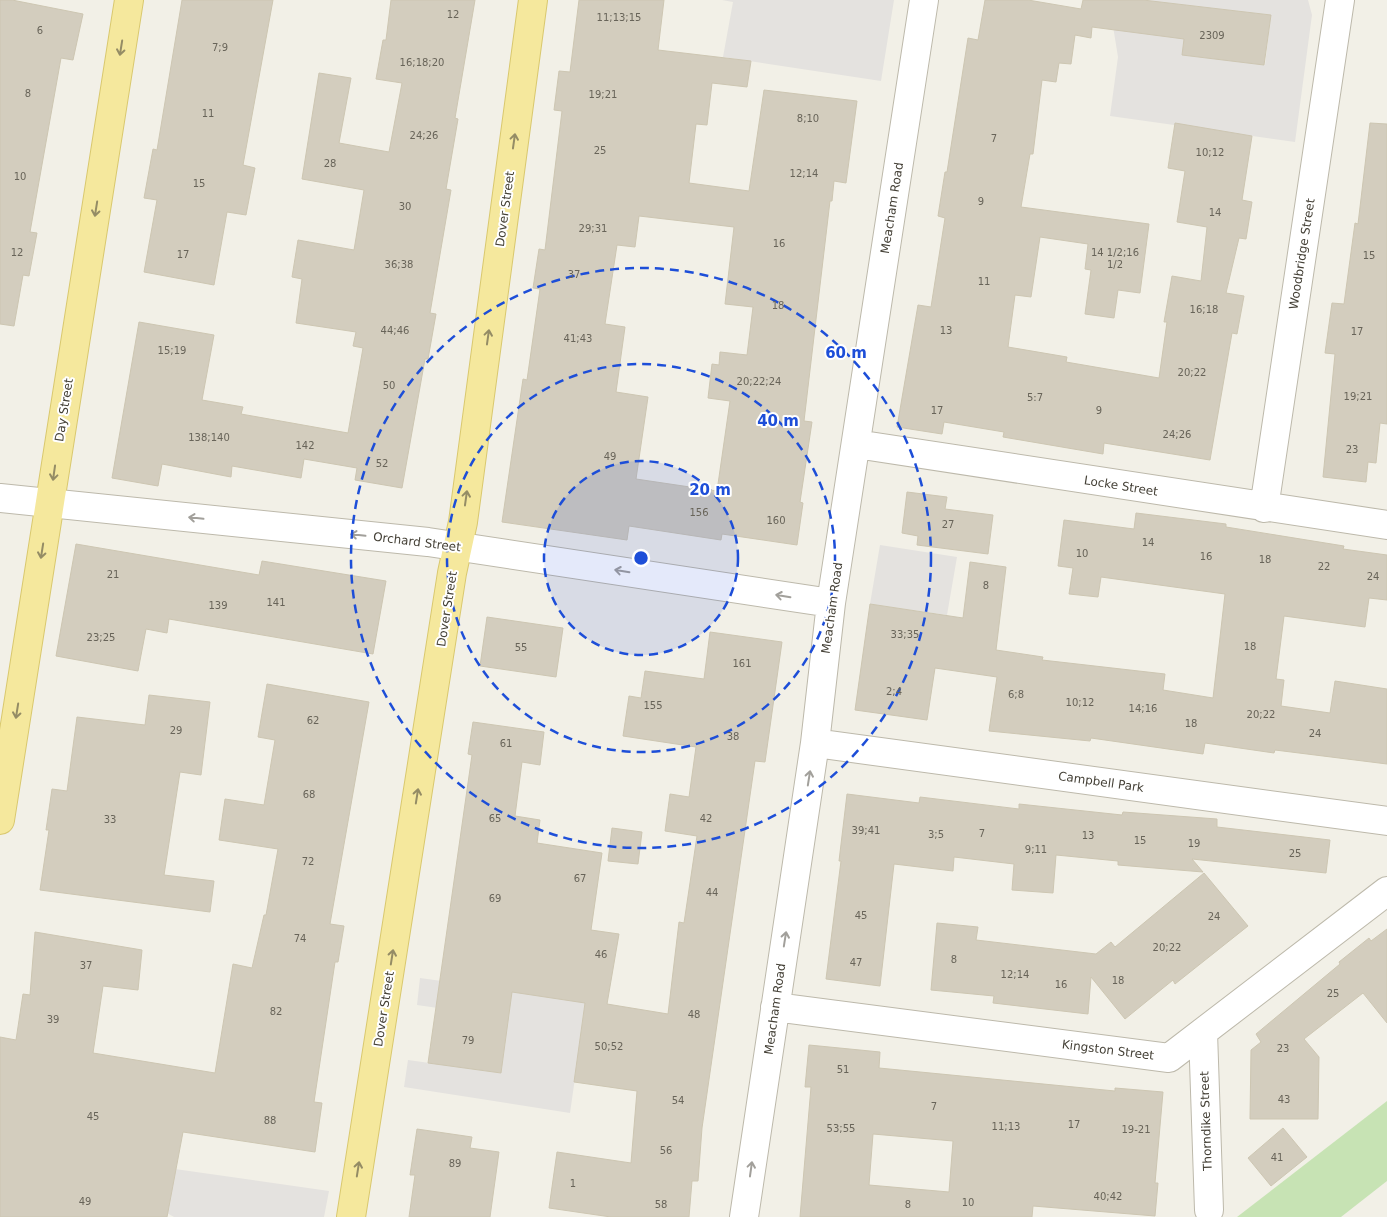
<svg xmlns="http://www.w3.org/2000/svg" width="1387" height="1217" viewBox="0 0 1387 1217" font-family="'DejaVu Sans',sans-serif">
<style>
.green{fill:#c7e3b4}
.parking{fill:#e4e2df}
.building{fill:#d3cdbe;stroke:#cdc6b2;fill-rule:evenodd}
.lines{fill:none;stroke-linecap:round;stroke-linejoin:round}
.minor-casing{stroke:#bdb9ab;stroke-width:30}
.major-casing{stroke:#d9c86e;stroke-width:30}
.minor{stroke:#fff;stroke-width:28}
.major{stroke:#f5e89d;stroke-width:28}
.oneway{stroke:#948c65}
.oneway2{stroke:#a2a09b}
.ring{fill:none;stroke:#1d4ed8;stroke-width:2.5;stroke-dasharray:9 6}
.labels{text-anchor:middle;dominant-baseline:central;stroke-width:4;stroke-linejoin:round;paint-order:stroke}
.number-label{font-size:10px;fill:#686459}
.street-label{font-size:12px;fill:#454137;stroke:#fff}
.centre{fill:#1d4ed8;stroke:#fff;stroke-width:2.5}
.ring-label{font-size:15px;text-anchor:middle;font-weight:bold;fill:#1d4ed8;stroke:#fff;stroke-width:4;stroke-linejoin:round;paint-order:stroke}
</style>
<rect width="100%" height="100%" fill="#f2f0e7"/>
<path class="green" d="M1387 1101V1181L1341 1217H1237Z"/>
<path class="parking" d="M722 0H894L881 81 723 57 733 2Z
M1143 0H1308L1312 15 1295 142 1110 116 1118 57 1111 14 1184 39 1183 55 1265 65 1271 15Z
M880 545 957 557 947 615 870 604Z
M420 978 586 1001 570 1113 404 1087 408 1060 501 1073 508 1018 417 1005Z
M175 1169 329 1191 324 1217H174L167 1213Z"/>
<path class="building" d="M0 0H12L83 14 73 60 61 58 30 232 37 233 29 276 23 275 14 326 0 324Z
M182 0H273L243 165 255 168 246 215 227 212 214 285 144 272 157 200 144 198 153 149 157 150Z
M391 0H475L455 118 458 119 446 189 451 190 430 313 436 314 428 359H425L402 488 355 480 357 468 304 459 301 478 232 466 231 477 162 464 158 486 112 478 139 322 214 335 202 400 243 407 241 414 348 433 363 348 353 346 356 332 296 323 302 279 292 277 298 240 354 250 364 190 302 179 319 73 351 78 339 143 389 152 402 83 376 79 383 40H386Z
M579 0H664L658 50 751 61 747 87 712 83 707 125 696 124 689 183 749 191 764 90 857 101 846 183 834 181 832 201H830L804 421 812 422 800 502 803 503 797 545 722 534 721 540 629 526 627 540 502 522 523 379 527 380 540 289 533 288 539 249 545 250 562 111 554 110 559 71 570 72ZM639 216 734 227 725 304 753 307 747 355 720 352 719 365 712 364 708 398 730 401 717 491 636 479 648 397 616 392 625 327 605 324 617 245 635 247Z
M985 0H1028L1081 9 1083 0H1143L1271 15 1264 65 1182 55 1184 39 1092 27 1091 38 1075 35 1071 64 1059 63 1056 82 1042 80 1033 154H1030L1021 207 1149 224 1140 293 1118 290 1114 318 1085 314 1091 270 1085 269 1088 244 1040 237 1031 297 1015 295 1008 347 1067 357 1066 362 1159 378 1167 322H1164L1172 276 1201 281 1207 227 1177 222 1185 171 1168 168 1175 123 1252 136 1242 200 1252 202 1246 239 1239 238 1226 293 1244 296 1237 334 1232 333 1210 460 1104 443 1103 454 1003 437 1004 432 944 422 942 434 897 427 918 305 931 307 945 218 938 216 945 172H947L968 38 978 40Z
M1370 123 1387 124V424L1380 423 1376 463 1368 462 1366 482 1323 477 1335 354 1325 353 1332 303 1344 304 1355 223 1358 224Z
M907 492 947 497 945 509 993 515 988 554 917 545 918 536 902 533Z
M1136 513 1226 524V527L1344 546 1343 549 1387 555V600L1369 598 1365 627 1284 616 1276 679 1284 680 1281 706 1330 713 1335 681 1387 689V764L1275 750 1274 753 1205 743 1203 754 1091 738 1090 741 989 731 997 677 935 668 927 720 855 710 870 604 963 618 970 562 1006 567 996 650 1043 657 1042 660 1165 674 1163 690 1213 698 1225 594 1101 577 1098 597 1069 594 1073 568 1058 566 1064 520 1134 529Z
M76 544 259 575 262 561 386 581 373 654 169 619 167 633 146 629 138 671 56 656Z
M487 617 563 628 556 677 480 666Z
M710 632 782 642 765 762 755 761 702 1128 698 1181H692L689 1217H611L549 1208 557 1152 631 1163 637 1091 574 1082 585 1003 512 992 501 1073 428 1063 472 755 468 754 473 722 544 732 540 765 522 762 515 816 540 820 537 843 602 853 591 930 619 934 607 1004 668 1014 679 922 684 923 697 836 665 831 670 794 689 797 696 747 623 736 629 696 641 698 645 671 704 679Z
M267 684 369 702 330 924 344 926 338 962H335L314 1102 322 1103 315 1152 183 1132 167 1217H0V1037L16 1040 23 994 30 995 35 932 142 950 138 990 103 986 93 1053 215 1073 233 964 252 968 264 915H266L278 849 219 840 225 799 264 805 275 740 258 737Z
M149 695 210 702 201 775 180 772 164 875 214 881 210 912 40 890 49 830H46L52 789 67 791 77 717 145 725Z
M847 794 919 803 920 797 1019 809V804L1122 815 1123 812 1217 819V827L1330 840 1326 873 1192 859 1203 872 1118 865V861L1056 855 1053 893 1012 890 1014 864 954 857 953 871 894 864 880 986 826 979 841 861H839Z
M612 828 642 832 638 864 608 861Z
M1204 873 1248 926 1175 984 1173 980 1125 1019 1091 977 1088 1014 993 1003 994 996 931 990 937 923 978 927 976 940 1096 954 1111 942 1115 947Z
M1387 929V1023L1363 993 1304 1039 1319 1057 1318 1119H1250L1251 1050 1261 1042 1256 1034 1340 964 1339 962 1369 938 1371 941Z
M809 1045 880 1052 879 1068 1115 1091V1088L1163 1092 1155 1183H1158L1155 1216 1033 1206 1032 1217H800L811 1087H805ZM873 1134 953 1141 949 1192 869 1185Z
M1283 1128 1307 1157 1271 1186 1248 1158Z
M417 1129 472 1137 470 1148 499 1152 490 1217H409L415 1175H410Z"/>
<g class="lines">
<g class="minor-casing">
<path id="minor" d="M856 444 1387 525
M0 498 428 542 831 603
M1264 508 1340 0
M815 743 1387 821
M775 1007 1169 1058 1387 891
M1203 1032 1209 1210
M744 1217 815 743 831 603 924 0"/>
</g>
<g class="major-casing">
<path id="major" d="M0 820 129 0
M351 1217 452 573 463 522 533 0"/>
</g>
<use href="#minor" class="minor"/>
<use href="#major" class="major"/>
</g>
<defs><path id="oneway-shaft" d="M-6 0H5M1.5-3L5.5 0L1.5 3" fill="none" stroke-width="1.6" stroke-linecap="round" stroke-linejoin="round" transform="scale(1.25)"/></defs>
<g class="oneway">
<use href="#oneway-shaft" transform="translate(121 48) rotate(99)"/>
<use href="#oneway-shaft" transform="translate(514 141) rotate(-82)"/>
<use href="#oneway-shaft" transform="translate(96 209) rotate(99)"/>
<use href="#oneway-shaft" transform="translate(488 337) rotate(-82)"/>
<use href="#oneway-shaft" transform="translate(54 473) rotate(98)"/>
<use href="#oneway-shaft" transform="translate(466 498) rotate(-82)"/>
<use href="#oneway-shaft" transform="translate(42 551) rotate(99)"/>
<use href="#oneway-shaft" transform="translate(17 711) rotate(99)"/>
<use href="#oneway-shaft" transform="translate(417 796) rotate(-81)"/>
<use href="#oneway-shaft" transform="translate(392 957) rotate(-81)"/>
<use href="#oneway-shaft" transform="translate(358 1169) rotate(-81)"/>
</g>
<g class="oneway2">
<use href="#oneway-shaft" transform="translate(196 518) rotate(-174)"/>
<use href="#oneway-shaft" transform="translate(358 535) rotate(-174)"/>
<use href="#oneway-shaft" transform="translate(622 571) rotate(-171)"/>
<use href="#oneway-shaft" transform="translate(783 596) rotate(-171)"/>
<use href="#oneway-shaft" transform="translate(809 778) rotate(-81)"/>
<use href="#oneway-shaft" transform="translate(785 939) rotate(-81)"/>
<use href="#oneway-shaft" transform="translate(751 1169) rotate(-82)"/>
</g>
<circle cx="641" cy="558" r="97" fill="#1d4ed8" fill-opacity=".12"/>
<g class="ring">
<circle cx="641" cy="558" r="97"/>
<circle cx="641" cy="558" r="194"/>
<circle cx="641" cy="558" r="290"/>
</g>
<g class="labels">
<g class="number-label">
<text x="453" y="14">12</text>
<text x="619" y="17">11;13;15</text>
<text x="40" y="30">6</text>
<text x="1212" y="35">2309</text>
<text x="220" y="47">7;9</text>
<text x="422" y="62">16;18;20</text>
<text x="28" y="93">8</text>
<text x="603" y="94">19;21</text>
<text x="208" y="113">11</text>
<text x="808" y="118">8;10</text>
<text x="424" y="135">24;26</text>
<text x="994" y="138">7</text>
<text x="600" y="150">25</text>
<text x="1210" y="152">10;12</text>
<text x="330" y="163">28</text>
<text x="804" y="173">12;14</text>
<text x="20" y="176">10</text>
<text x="199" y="183">15</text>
<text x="981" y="201">9</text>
<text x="405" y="206">30</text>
<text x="1215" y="212">14</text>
<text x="593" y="228">29;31</text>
<text x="779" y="243">16</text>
<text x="17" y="252">12</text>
<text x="1115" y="252">14 1/2;16<tspan x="1115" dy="12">1/2</tspan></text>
<text x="183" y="254">17</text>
<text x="1369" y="255">15</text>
<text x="399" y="264">36;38</text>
<text x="574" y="274">37</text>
<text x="984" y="281">11</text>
<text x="778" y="305">18</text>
<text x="1204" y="309">16;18</text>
<text x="395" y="330">44;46</text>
<text x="946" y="330">13</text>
<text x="1357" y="331">17</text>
<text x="578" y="338">41;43</text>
<text x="172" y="350">15;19</text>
<text x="1192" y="372">20;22</text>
<text x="759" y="381">20;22;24</text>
<text x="389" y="385">50</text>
<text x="1358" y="396">19;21</text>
<text x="1035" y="397">5:7</text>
<text x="937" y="410">17</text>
<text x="1099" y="410">9</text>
<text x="1177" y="434">24;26</text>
<text x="209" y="437">138;140</text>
<text x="305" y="445">142</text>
<text x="1352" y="449">23</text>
<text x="610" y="456">49</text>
<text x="382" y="463">52</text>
<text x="699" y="512">156</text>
<text x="776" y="520">160</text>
<text x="948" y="524">27</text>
<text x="1148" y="542">14</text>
<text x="1082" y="553">10</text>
<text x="1206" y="556">16</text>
<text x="1265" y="559">18</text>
<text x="1324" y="566">22</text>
<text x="113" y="574">21</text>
<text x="1373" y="576">24</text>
<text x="986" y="585">8</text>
<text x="276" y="602">141</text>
<text x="218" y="605">139</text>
<text x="905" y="634">33;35</text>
<text x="101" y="637">23;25</text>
<text x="1250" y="646">18</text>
<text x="521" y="647">55</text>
<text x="742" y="663">161</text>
<text x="894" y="691">2;4</text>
<text x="1016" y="694">6;8</text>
<text x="1080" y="702">10;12</text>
<text x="653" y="705">155</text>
<text x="1143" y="708">14;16</text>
<text x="1261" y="714">20;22</text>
<text x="313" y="720">62</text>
<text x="1191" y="723">18</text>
<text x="176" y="730">29</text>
<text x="1315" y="733">24</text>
<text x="733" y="736">38</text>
<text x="506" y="743">61</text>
<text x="309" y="794">68</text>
<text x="495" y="818">65</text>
<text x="706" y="818">42</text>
<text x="110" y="819">33</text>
<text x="866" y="830">39;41</text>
<text x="982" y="833">7</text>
<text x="936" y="834">3;5</text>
<text x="1088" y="835">13</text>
<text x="1140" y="840">15</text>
<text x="1194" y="843">19</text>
<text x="1036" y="849">9;11</text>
<text x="1295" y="853">25</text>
<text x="308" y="861">72</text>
<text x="580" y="878">67</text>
<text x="712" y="892">44</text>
<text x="495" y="898">69</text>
<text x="861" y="915">45</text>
<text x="1214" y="916">24</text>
<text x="300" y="938">74</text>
<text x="1167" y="947">20;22</text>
<text x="601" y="954">46</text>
<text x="954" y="959">8</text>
<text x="856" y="962">47</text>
<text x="86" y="965">37</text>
<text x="1015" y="974">12;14</text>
<text x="1118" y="980">18</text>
<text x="1061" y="984">16</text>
<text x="1333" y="993">25</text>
<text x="276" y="1011">82</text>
<text x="694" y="1014">48</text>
<text x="53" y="1019">39</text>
<text x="468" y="1040">79</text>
<text x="609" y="1046">50;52</text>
<text x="1283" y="1048">23</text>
<text x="843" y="1069">51</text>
<text x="1284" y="1099">43</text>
<text x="678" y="1100">54</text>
<text x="934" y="1106">7</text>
<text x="93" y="1116">45</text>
<text x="270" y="1120">88</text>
<text x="1074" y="1124">17</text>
<text x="1006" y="1126">11;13</text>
<text x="841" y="1128">53;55</text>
<text x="1136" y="1129">19-21</text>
<text x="666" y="1150">56</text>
<text x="1277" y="1157">41</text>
<text x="455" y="1163">89</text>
<text x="573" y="1183">1</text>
<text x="1108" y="1196">40;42</text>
<text x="85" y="1201">49</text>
<text x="968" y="1202">10</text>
<text x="661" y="1204">58</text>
<text x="908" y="1204">8</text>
</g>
<g class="street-label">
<text transform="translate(892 208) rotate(-81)">Meacham Road</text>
<text transform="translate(505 209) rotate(-82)">Dover Street</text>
<text transform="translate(1302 254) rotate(-81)">Woodbridge Street</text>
<text transform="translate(64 410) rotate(-81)">Day Street</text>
<text transform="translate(1121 486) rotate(9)">Locke Street</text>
<text transform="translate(417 542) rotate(7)">Orchard Street</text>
<text transform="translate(832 608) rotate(-82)">Meacham Road</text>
<text transform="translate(447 609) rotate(-81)">Dover Street</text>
<text transform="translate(1101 782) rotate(8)">Campbell Park</text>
<text transform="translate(384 1009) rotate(-81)">Dover Street</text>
<text transform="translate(775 1009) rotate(-82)">Meacham Road</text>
<text transform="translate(1108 1050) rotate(7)">Kingston Street</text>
<text transform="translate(1206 1121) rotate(-92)">Thorndike Street</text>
</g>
</g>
<circle cx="641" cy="558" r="8" class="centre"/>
<g class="ring-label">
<text x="846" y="358">60 m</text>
<text x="778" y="426">40 m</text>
<text x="710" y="495">20 m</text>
</g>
</svg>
